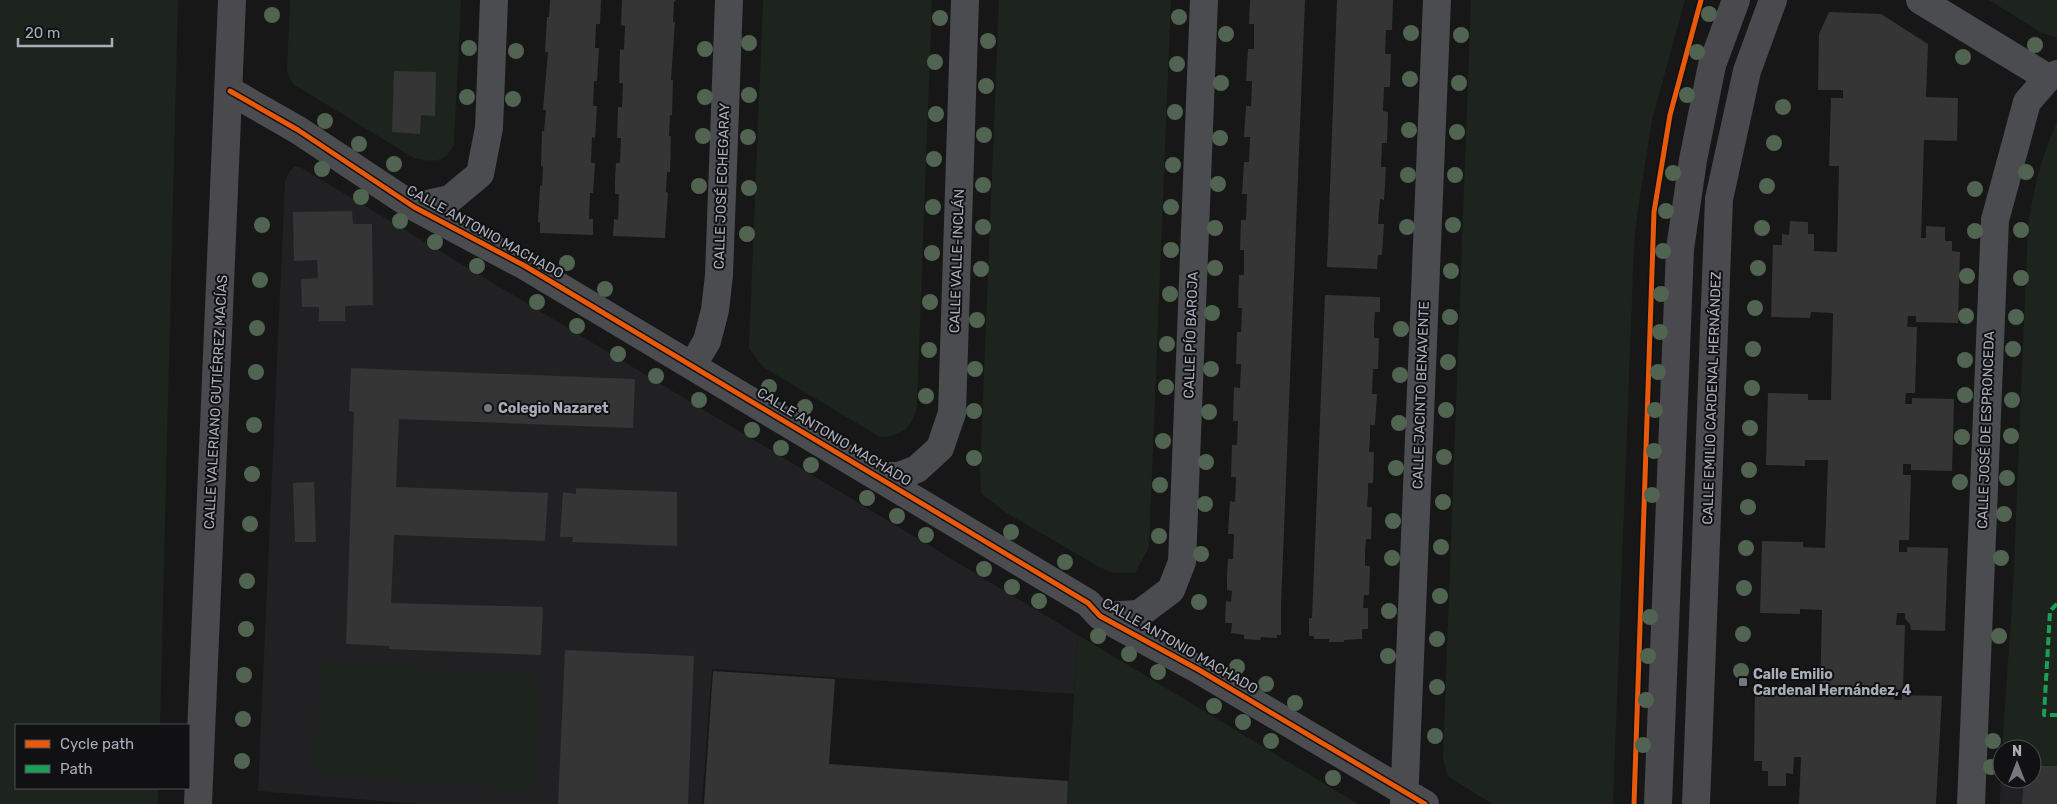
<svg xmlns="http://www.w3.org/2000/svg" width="2057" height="804" viewBox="0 0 2057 804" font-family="Rubik,sans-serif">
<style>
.built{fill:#212123}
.green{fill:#1d241e}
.building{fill:#353536}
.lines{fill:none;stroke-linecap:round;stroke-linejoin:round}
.street{stroke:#4b4c50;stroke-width:28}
.secondary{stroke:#4a4a4e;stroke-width:28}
.quiet{stroke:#1a9f57;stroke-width:4;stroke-dasharray:8 4;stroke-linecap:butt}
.cycleway-casing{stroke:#111113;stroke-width:8}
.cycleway{stroke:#e8590c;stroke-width:5}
.tree{fill:#506451}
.poi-dot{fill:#757880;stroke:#111113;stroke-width:2}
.labels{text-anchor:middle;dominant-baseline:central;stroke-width:4;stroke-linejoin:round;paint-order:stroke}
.street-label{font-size:14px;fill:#a8adb8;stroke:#111113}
.poi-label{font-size:14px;font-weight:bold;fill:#a8adb8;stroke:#111113;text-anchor:start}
</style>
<rect width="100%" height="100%" fill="#171717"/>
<path class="built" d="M295 166 302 168 1078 635 1074 694 712 669 702 804H417L258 791 285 181 289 172Z
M2001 764 2002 779H2032L2057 804H2000Z"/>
<path class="green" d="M0 0H178L160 725H16V788H158V804H0Z
M290 0H461L454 144C445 164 433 162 414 158L293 84 287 72Z
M763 0H932L917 404C914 425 903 437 880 437L763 367 749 348Z
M999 0H1171L1149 547 1135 573H1114L1101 568 1005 512 981 493 980 472Z
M1471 0H1685L1652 120 1638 209 1634 243 1613 804H1492L1448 776 1443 758Z
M1989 0H2057V38L2040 32Z
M2057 123V767L2032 766V749H2002L2001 764 2013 590 2028 225C2034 189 2041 156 2057 123Z
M1078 635 1358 804H1067Z
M320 662 540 676 535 791 315 773Z"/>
<path class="building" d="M550 0H601L600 24H596L595 48H599L597 81H594L593 106H597L595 138 592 137 591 163H595L593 193H590L589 219H593V235L540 233V222H538L540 186H542L543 166H541L542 131H544L545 120 546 110H543L548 52H545L547 17H549Z
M622 0H676L674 2 673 22H675L671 80H673L672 115H670L669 136H671L670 172H667L666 192 668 193 665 238 613 236 614 219 618 220 619 194H615V180L616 163H620L621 138H617L618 107H622L623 83H619L620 49 624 50 625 26 621 25Z
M1250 0H1305L1281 605V635H1277V638L1261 637 1260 640 1244 639V635L1231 633 1232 623H1225L1226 601 1231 602 1232 591 1227 590V574L1228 559H1233L1234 534H1228L1230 501 1235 502 1236 477H1231L1232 445H1237L1238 421H1233L1234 387 1240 388 1241 364H1236L1237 332H1241L1242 308H1238L1239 275H1244V250H1240L1241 220H1246L1247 194H1242L1244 162H1249L1250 137H1244L1246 106H1251L1252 81H1246L1248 49H1254V24H1249Z
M1337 0H1393L1392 30H1386L1385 54H1391L1390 87H1384L1383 111 1388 112 1387 143H1382L1381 167H1386L1384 200 1380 199 1378 224H1384L1382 255H1378L1377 269 1327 267Z
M1829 12 1881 14 1928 44 1926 97 1958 98 1957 141 1924 140 1921 238H1926V226L1945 227V241H1952V251L1960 252 1958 323 1916 322V316H1908L1907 327H1917L1915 393H1906L1905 404H1912V398L1954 399 1952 471 1911 470V464H1903V475H1911L1909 540H1899V552H1907V547L1948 548 1945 631 1911 630 1910 624 1905 619V613H1897L1896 625H1905L1903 690 1894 689V700H1902V695L1942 696 1936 804H1799L1801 757H1794L1793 774 1786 773V786H1768V771H1762V761H1754L1755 689 1797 690 1796 696 1820 697 1822 610 1800 609V614L1760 613 1762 541 1800 542H1803V547L1825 548 1828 460H1805V466L1766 465 1768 393 1808 394V400H1831L1833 313 1811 312 1810 318 1771 317 1773 245H1782V234L1789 235 1790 221 1808 222V234H1814V251L1837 252 1839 166H1829L1831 98H1843V90H1818L1819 34Z
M394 71 436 72 435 116 421 115 420 134 392 132Z
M352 211 353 224H372L373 305 345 306V321H319V307H302L301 279 318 278 317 260 294 261 293 212Z
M1325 295 1380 297V312H1375L1374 325V338H1379L1378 369H1373L1372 394H1377L1375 425H1370V438L1369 452H1374L1373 483H1368V494L1367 507H1372L1371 539H1366L1365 551V566H1370L1369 595H1364L1363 608H1368V629H1362V639L1344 640V642H1329V639H1314V636H1309V618H1312Z
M351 368 635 379 633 428 399 419 396 487 548 493 545 541 394 535 391 603 543 607 541 655 389 649V646L346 644 354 412 349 411Z
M314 482 316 542H295L293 483Z
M576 488 677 492V546L572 542 573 537H560L563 492 576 494Z
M565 650 694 656 688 804H558Z
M713 671 835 679 829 764 1068 781 1067 804H704Z
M2032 766H2057V804H2022L2024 779H2032Z"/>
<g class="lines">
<path class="street" d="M1920 0 2048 78
M230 91 298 130 414 207 525 266 1088 603 1100 616 1199 670 1425 804
M414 207 450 199 480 174 489 128 494 0
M692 366 707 341 715 310 719 275 729 0
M878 476H899L917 469 940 448 952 413 965 0
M1101 616 1139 614 1171 590 1182 562 1204 0
M1404 804 1437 0
M1971 804 1995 220 2027 102 2048 78 2057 74"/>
<path class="secondary" d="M198 804 232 0
M1658 804 1680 249 1693 160 1712 65 1736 0
M1696 804 1719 199 1747 71 1773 0"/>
<path class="quiet" d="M2057 604 2050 611 2044 715H2057"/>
<g class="cycleway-casing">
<path id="cycleway" d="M230 91 298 130 414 207 525 266 1088 603 1100 616 1199 670 1425 804
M1634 804 1654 212 1670 115 1701 0"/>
</g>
<use href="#cycleway" class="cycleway"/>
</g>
<g class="tree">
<circle cx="1709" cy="14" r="8"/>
<circle cx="272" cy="15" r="8"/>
<circle cx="1179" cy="17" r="8"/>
<circle cx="940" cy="18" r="8"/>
<circle cx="1411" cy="33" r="8"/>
<circle cx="1226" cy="34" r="8"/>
<circle cx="1461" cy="35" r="8"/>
<circle cx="988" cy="41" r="8"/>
<circle cx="749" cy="43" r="8"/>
<circle cx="2035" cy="45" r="8"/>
<circle cx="469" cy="48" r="8"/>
<circle cx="705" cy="49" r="8"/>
<circle cx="516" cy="51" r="8"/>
<circle cx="1697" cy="52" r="8"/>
<circle cx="1963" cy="57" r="8"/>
<circle cx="935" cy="62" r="8"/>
<circle cx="1177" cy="64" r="8"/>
<circle cx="1410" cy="79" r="8"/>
<circle cx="1221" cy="83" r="8"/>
<circle cx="1459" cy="83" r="8"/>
<circle cx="986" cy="86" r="8"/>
<circle cx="749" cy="95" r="8"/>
<circle cx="1687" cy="95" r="8"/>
<circle cx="467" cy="97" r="8"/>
<circle cx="705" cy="97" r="8"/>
<circle cx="513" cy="99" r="8"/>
<circle cx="1783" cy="107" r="8"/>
<circle cx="1175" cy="112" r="8"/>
<circle cx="936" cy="114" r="8"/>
<circle cx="325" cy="121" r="8"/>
<circle cx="1409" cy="130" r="8"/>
<circle cx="1457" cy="132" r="8"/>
<circle cx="984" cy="135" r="8"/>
<circle cx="703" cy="136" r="8"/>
<circle cx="748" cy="137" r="8"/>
<circle cx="1220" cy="138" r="8"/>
<circle cx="1774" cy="143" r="8"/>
<circle cx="359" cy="144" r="8"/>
<circle cx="934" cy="159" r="8"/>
<circle cx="394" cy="164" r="8"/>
<circle cx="1173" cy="165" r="8"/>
<circle cx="322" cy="169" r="8"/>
<circle cx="2026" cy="172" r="8"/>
<circle cx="1673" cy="173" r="8"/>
<circle cx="1408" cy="175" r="8"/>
<circle cx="1455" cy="175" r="8"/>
<circle cx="1218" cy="184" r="8"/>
<circle cx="983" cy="185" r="8"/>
<circle cx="699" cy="186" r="8"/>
<circle cx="1767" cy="186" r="8"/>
<circle cx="749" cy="188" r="8"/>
<circle cx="1975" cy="189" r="8"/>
<circle cx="361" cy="197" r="8"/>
<circle cx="933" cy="207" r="8"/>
<circle cx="1171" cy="207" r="8"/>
<circle cx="1666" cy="211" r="8"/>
<circle cx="400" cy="221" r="8"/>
<circle cx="262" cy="225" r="8"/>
<circle cx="1453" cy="225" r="8"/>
<circle cx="983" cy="227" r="8"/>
<circle cx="1407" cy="227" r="8"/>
<circle cx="1215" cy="228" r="8"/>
<circle cx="1762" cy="228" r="8"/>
<circle cx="2021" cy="230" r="8"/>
<circle cx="1975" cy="231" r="8"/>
<circle cx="747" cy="234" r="8"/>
<circle cx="435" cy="242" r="8"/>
<circle cx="1171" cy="250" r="8"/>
<circle cx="1663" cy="251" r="8"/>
<circle cx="932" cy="253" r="8"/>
<circle cx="567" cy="263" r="8"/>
<circle cx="477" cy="266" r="8"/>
<circle cx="1215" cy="268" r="8"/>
<circle cx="1758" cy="268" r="8"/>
<circle cx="981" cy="269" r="8"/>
<circle cx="1451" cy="271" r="8"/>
<circle cx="1967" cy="276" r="8"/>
<circle cx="2021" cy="278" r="8"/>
<circle cx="260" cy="280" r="8"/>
<circle cx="605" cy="289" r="8"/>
<circle cx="1170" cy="294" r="8"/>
<circle cx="1661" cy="294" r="8"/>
<circle cx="537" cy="302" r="8"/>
<circle cx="930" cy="302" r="8"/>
<circle cx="1755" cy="308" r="8"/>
<circle cx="1212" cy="313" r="8"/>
<circle cx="1966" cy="316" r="8"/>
<circle cx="1450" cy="317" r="8"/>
<circle cx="2016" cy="317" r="8"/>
<circle cx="977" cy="320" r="8"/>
<circle cx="577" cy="326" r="8"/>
<circle cx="257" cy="328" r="8"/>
<circle cx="1401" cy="329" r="8"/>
<circle cx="1660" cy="332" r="8"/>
<circle cx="1167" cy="344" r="8"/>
<circle cx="1753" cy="349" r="8"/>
<circle cx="2013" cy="349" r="8"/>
<circle cx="929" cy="350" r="8"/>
<circle cx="618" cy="354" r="8"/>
<circle cx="1965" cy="360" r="8"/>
<circle cx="1448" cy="362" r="8"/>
<circle cx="975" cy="369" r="8"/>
<circle cx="1211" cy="369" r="8"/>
<circle cx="256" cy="372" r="8"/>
<circle cx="1658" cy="372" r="8"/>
<circle cx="1400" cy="375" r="8"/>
<circle cx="656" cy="376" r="8"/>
<circle cx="769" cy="387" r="8"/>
<circle cx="1166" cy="387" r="8"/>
<circle cx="1752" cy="388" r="8"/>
<circle cx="1965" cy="395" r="8"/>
<circle cx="926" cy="396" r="8"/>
<circle cx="699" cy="400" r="8"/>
<circle cx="2012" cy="400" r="8"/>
<circle cx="805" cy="407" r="8"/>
<circle cx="1446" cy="410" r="8"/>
<circle cx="1655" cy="410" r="8"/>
<circle cx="974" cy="411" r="8"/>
<circle cx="1209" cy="412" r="8"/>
<circle cx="1399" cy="423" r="8"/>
<circle cx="254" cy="425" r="8"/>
<circle cx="1750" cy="428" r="8"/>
<circle cx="752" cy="430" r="8"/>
<circle cx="2011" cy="436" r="8"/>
<circle cx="1962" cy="437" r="8"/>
<circle cx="1163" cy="441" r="8"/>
<circle cx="781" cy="448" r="8"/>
<circle cx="1654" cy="451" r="8"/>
<circle cx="1444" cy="457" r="8"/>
<circle cx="974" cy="458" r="8"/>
<circle cx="1206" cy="462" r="8"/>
<circle cx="811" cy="465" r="8"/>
<circle cx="1396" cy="468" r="8"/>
<circle cx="1749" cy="470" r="8"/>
<circle cx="252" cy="474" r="8"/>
<circle cx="2007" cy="478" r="8"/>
<circle cx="1960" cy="482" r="8"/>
<circle cx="1160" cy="485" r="8"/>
<circle cx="1652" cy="495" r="8"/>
<circle cx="867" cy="498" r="8"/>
<circle cx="1443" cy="502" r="8"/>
<circle cx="1205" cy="504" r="8"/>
<circle cx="1748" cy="507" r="8"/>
<circle cx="2004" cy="514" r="8"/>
<circle cx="897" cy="516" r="8"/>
<circle cx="1393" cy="521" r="8"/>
<circle cx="250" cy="524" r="8"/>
<circle cx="1011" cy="532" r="8"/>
<circle cx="926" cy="535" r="8"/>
<circle cx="1159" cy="536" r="8"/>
<circle cx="1441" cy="547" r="8"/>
<circle cx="1746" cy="548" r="8"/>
<circle cx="1201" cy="554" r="8"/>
<circle cx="1392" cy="558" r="8"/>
<circle cx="2001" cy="558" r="8"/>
<circle cx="1065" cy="562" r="8"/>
<circle cx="984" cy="569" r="8"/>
<circle cx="247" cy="581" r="8"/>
<circle cx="1012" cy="587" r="8"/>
<circle cx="1744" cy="588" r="8"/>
<circle cx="1440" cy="596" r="8"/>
<circle cx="1039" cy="601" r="8"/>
<circle cx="1199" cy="602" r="8"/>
<circle cx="1389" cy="611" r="8"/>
<circle cx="1650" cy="617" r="8"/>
<circle cx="246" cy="629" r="8"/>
<circle cx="1743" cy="634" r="8"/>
<circle cx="1098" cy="636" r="8"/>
<circle cx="1999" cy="636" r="8"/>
<circle cx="1437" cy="639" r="8"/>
<circle cx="1129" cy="654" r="8"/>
<circle cx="1388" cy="656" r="8"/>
<circle cx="1648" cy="656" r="8"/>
<circle cx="1237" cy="667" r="8"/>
<circle cx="1741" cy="671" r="8"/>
<circle cx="1158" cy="672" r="8"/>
<circle cx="244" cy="675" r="8"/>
<circle cx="1266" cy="684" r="8"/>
<circle cx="1437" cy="687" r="8"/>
<circle cx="1646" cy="700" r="8"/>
<circle cx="1295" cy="703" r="8"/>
<circle cx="1214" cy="706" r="8"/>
<circle cx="243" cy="719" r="8"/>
<circle cx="1243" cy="722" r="8"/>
<circle cx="1435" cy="736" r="8"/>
<circle cx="1271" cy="741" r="8"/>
<circle cx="1993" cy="741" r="8"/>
<circle cx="1643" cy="745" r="8"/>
<circle cx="242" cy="761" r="8"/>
<circle cx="1991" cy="767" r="8"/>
<circle cx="1333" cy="778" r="8"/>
</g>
<g class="poi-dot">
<circle cx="488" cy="408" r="5"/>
<rect x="1738" y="677" width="10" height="10" rx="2.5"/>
</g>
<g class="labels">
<g class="street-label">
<text transform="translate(722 186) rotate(-88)">CALLE JOSÉ ECHEGARAY</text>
<text transform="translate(485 232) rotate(29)">CALLE ANTONIO MACHADO</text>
<text transform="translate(957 261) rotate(-88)">CALLE VALLE-INCLÁN</text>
<text transform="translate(1191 335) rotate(-88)">CALLE PÍO BAROJA</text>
<text transform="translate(1421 395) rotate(-88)">CALLE JACINTO BENAVENTE</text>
<text transform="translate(1712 398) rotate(-88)">CALLE EMILIO CARDENAL HERNÁNDEZ</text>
<text transform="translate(216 402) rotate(-87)">CALLE VALERIANO GUTIÉRREZ MACÍAS</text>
<text transform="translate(1986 430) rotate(-88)">CALLE JOSÉ DE ESPRONCEDA</text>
<text transform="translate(834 437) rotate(31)">CALLE ANTONIO MACHADO</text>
<text transform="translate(1180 646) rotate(30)">CALLE ANTONIO MACHADO</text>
</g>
<g class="poi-label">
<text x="498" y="408">Colegio Nazaret</text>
<text x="1753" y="674">Calle Emilio<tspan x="1753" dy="16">Cardenal Hernández, 4</tspan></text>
</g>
</g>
<rect x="15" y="724" width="175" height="65" fill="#111113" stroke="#4d4f55"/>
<rect x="25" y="740" width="25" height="8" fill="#e8590c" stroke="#4d4f55"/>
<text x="60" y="749" font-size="15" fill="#a8adb8">Cycle path</text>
<rect x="25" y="765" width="25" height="8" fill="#1a9f57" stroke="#4d4f55"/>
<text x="60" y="774" font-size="15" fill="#a8adb8">Path</text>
<g transform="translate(2017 764)"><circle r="24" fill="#111113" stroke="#4d4f55"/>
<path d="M0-4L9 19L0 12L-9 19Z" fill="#757880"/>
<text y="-8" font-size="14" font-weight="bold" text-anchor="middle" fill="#a8adb8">N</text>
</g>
<path d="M18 38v8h94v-8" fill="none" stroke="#a8adb8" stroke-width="2.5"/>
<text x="25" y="38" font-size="15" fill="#a8adb8" stroke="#111113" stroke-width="4" paint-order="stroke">20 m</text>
</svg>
